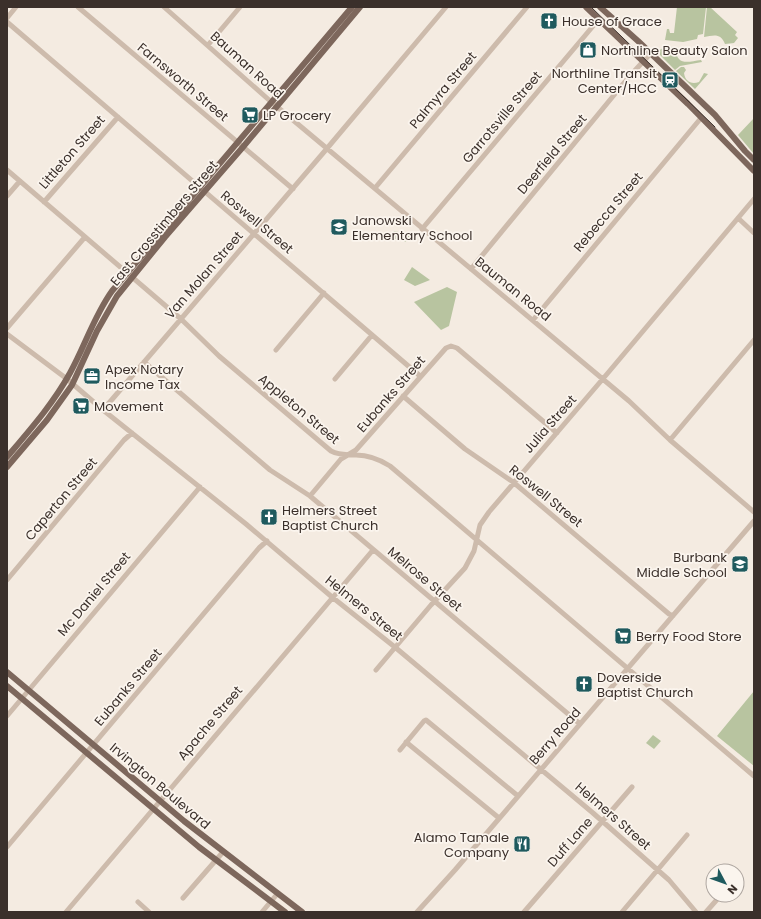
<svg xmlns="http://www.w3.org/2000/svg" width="761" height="919" viewBox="0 0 761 919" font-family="Poppins,sans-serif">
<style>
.green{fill:#b8c4a0}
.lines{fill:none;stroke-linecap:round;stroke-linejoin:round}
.minor{stroke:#cdbbac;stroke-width:5}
.major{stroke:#7d675c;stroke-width:6}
.tram{stroke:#3b302b;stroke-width:1}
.labels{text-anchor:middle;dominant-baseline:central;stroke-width:3.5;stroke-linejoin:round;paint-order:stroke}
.poi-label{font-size:13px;fill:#3b302b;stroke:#fbf5ee;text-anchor:start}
.street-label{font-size:13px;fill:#3b302b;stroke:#fbf5ee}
</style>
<rect width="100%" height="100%" fill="#f4ebe1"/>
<path class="green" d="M677 7H706L703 34 698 35 697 39 683 42 665 40 667 29H669L670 33H674Z
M707 7H710L737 32 735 35 738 38 734 43 725 44C721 33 714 35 704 37Z
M665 46 675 48C677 66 687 62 701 60L702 62 680 66 675 70 660 55V50Z
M681 67H684L686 70 684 73C685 81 691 85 699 82L704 73 708 74 695 89 676 71Z
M754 118V154L738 135Z
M394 231H397L399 233H405L410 237 405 242 401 239H394L393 232Z
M412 267 430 280 415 286 404 280Z
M447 287 457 292 449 326 441 330 414 302Z
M754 691V766L717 736Z
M653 735 661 741 654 749 646 743Z"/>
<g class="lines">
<path class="minor" d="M78 7 293 189
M164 7 269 100 629 401 670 440 754 512
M7 18 16 7
M7 22 420 376
M208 45 240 7
M7 170 181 319 219 356 331 451C341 456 346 454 356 455 369 455 379 459 390 466L754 776
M375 188 527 7
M7 196 20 181
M44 202 118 117
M738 218 754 233
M422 229 599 19
M471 269 628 78 651 53
M533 320 701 118
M7 328 85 237
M7 334 67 379 103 410 246 524 332 597 396 648 593 813 669 880 696 912
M276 350 324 293
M144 362 270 470 310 496 580 724
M335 379 372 335
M403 396 465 449 513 482 669 614 673 616
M103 410 324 152 446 7
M670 440 754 340
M310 496 341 459 356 450 446 348 451 346 457 348 557 433
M7 580 124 440 132 433
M376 670 431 605 465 568 474 551 480 525 489 512 607 374 754 199
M7 716 200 487
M406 742 499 818
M400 750 424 721 426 720 518 796
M7 847 259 548 267 541
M183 898 223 852
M138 902 149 912
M66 912 373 550
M262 912 278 893
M417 912 455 870 754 521
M524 912 632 787
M622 912 687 835
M706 912 721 895"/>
<path class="major" d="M586 7 688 104 754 171
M600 7 638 41 715 115 745 151 754 160
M7 457C29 431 53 404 70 373 85 346 94 316 112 291L352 7
M7 467 47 420 72 385 97 331 117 296 165 237 243 147 360 7
M7 672 184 821 302 912
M7 686 199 847 285 912"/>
<path class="tram" d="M591 7 715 127"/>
</g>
<defs>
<g id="church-square" transform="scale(0.9)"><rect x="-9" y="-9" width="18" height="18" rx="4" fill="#1f5a5e" stroke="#fbf5ee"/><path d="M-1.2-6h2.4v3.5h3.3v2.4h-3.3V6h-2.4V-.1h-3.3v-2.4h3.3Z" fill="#fff"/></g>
<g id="shop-square" transform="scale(0.9)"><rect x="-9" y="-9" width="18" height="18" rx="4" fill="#1f5a5e" stroke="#fbf5ee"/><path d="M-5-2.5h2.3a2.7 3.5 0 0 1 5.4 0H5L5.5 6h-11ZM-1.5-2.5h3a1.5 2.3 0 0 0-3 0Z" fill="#fff"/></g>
<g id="station-square" transform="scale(0.9)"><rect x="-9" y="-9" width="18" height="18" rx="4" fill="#1f5a5e" stroke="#fbf5ee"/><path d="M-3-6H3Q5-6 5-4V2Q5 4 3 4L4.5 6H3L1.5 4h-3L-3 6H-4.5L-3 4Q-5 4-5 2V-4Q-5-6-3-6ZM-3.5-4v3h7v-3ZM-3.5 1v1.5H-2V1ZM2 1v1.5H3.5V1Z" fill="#fff"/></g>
<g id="supermarket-square" transform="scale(0.9)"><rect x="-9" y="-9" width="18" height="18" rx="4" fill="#1f5a5e" stroke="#fbf5ee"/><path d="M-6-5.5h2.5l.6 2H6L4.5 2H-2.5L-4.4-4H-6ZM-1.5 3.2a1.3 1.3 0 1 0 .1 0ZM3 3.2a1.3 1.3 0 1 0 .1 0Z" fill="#fff"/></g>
<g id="school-square" transform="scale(0.9)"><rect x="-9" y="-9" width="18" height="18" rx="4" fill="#1f5a5e" stroke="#fbf5ee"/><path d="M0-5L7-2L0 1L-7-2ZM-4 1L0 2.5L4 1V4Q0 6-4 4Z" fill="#fff"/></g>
<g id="office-square" transform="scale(0.9)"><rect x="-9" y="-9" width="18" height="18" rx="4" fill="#1f5a5e" stroke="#fbf5ee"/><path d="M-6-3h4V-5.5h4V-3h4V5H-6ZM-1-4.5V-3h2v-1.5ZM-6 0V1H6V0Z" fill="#fff"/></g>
<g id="restaurant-square" transform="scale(0.9)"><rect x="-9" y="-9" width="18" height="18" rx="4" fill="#1f5a5e" stroke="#fbf5ee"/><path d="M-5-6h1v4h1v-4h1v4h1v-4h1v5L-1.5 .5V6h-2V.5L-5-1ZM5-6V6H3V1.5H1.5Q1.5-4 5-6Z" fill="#fff"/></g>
</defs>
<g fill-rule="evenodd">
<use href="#church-square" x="549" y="21"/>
<use href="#shop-square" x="588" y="50"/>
<use href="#station-square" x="670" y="80"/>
<use href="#supermarket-square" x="250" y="115"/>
<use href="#school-square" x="339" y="227"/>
<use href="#office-square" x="92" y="376"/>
<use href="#supermarket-square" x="81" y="406"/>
<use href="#church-square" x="269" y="517"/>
<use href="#school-square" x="740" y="564"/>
<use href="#supermarket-square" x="623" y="636"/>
<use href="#church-square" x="584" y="684"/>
<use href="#restaurant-square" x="522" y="844"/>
</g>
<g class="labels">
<g class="poi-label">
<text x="562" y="21">House of Grace</text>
<text x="601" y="50">Northline Beauty Salon</text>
<text x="657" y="73" text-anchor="end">Northline Transit<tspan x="657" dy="15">Center/HCC</tspan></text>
<text x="263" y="115">LP Grocery</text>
<text x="352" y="220">Janowski<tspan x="352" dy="15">Elementary School</tspan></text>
<text x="105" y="369">Apex Notary<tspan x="105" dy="15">Income Tax</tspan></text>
<text x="94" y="406">Movement</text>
<text x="282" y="510">Helmers Street<tspan x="282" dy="15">Baptist Church</tspan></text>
<text x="727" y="557" text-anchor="end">Burbank<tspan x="727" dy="15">Middle School</tspan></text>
<text x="636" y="636">Berry Food Store</text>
<text x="597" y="677">Doverside<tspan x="597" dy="15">Baptist Church</tspan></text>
<text x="509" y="837" text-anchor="end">Alamo Tamale<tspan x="509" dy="15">Company</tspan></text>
</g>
<g class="street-label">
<text transform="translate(247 65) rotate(42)">Bauman Road</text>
<text transform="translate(183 82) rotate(40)">Farnsworth Street</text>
<text transform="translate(443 90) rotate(-50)">Palmyra Street</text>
<text transform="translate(502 117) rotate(-50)">Garrotsville Street</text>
<text transform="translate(72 152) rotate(-49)">Littleton Street</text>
<text transform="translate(552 154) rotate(-50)">Deerfield Street</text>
<text transform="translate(608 212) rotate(-50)">Rebecca Street</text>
<text transform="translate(257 222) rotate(40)">Roswell Street</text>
<text transform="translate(164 223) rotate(-50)">East Crosstimbers Street</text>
<text transform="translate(204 275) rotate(-49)">Van Molan Street</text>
<text transform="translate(513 289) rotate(39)">Bauman Road</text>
<text transform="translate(391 394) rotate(-49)">Eubanks Street</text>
<text transform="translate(299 409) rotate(40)">Appleton Street</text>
<text transform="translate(550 424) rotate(-49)">Julia Street</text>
<text transform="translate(546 496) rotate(39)">Roswell Street</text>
<text transform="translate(61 499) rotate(-50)">Caperton Street</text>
<text transform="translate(425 579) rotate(40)">Melrose Street</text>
<text transform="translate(94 594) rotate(-50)">Mc Daniel Street</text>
<text transform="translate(364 608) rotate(39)">Helmers Street</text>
<text transform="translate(128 687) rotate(-50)">Eubanks Street</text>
<text transform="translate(210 723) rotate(-50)">Apache Street</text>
<text transform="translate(555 736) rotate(-49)">Berry Road</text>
<text transform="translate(160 786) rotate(40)">Irvington Boulevard</text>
<text transform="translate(613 816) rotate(41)">Helmers Street</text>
<text transform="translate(570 842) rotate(-49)">Duff Lane</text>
</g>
</g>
<rect width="761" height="919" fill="none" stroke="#3b302b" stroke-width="16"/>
<g transform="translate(725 883) rotate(131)"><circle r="19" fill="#fbf5ee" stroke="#aea6a0"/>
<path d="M0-3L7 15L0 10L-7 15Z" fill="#1f5a5e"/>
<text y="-6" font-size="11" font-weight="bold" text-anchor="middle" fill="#3b302b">N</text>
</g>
</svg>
